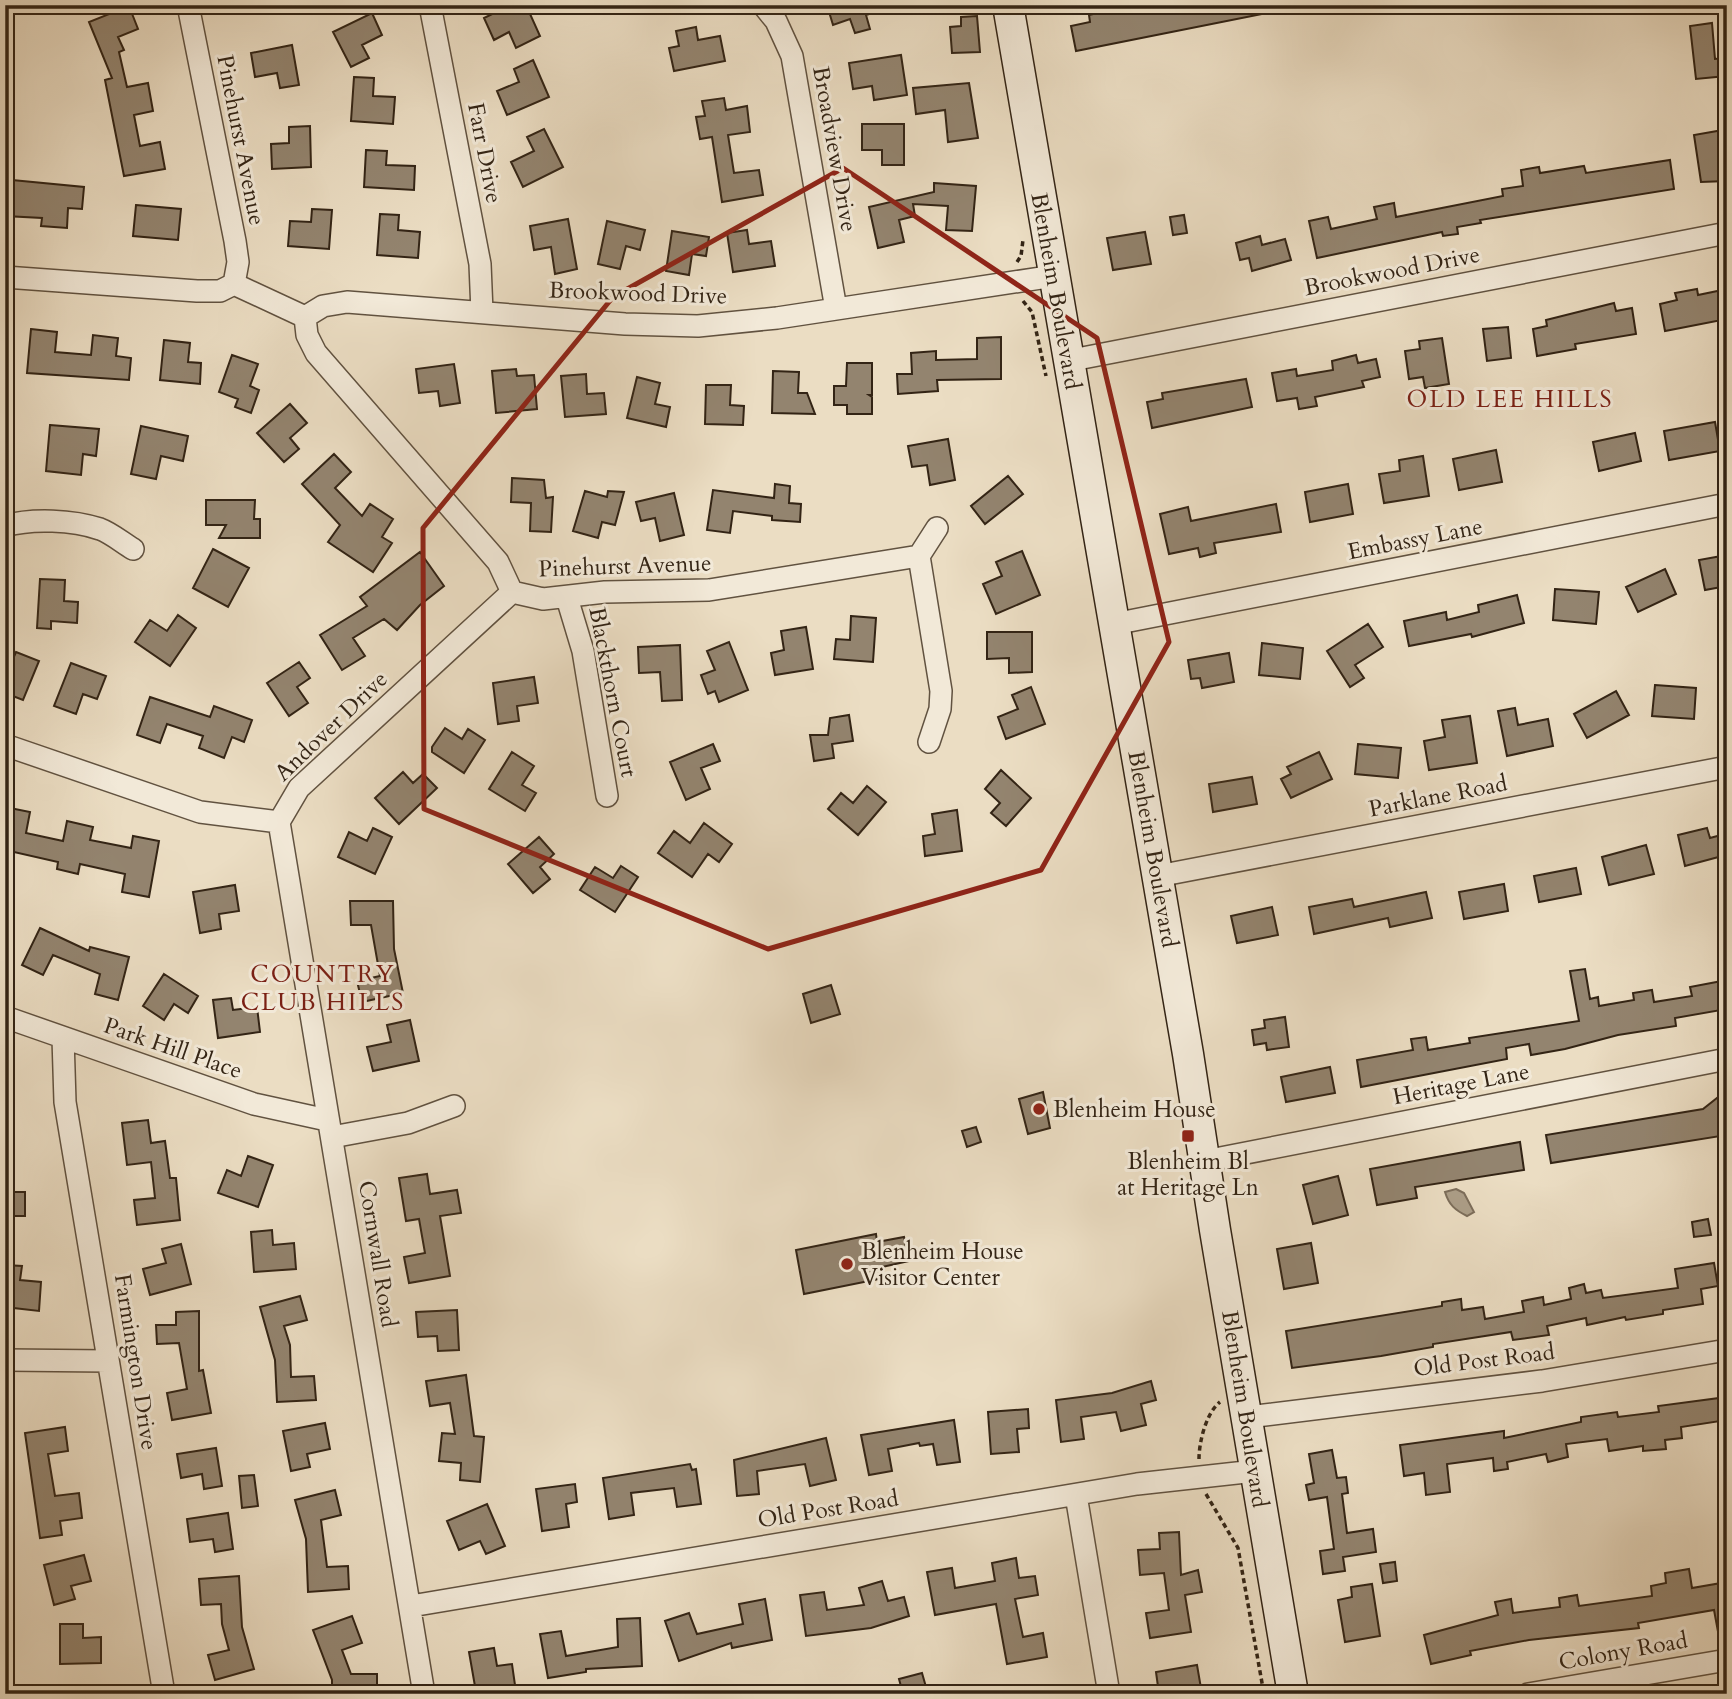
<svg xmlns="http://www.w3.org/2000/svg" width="1732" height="1699" viewBox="0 0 1732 1699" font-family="Cardo,serif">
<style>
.water{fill:#ac9e88;stroke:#7c6d5a;stroke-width:2}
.building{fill:#93846f;stroke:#332415;stroke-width:2}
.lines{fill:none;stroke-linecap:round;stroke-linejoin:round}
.minor-casing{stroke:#615240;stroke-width:24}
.secondary-casing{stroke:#332415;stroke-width:33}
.path{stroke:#332415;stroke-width:3.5;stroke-dasharray:5 3.5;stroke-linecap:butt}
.minor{stroke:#f2e9d8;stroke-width:21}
.secondary{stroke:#f2e9d8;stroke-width:30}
.marked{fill:none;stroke:#8f2418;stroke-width:5;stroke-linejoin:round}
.poi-dot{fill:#8f2418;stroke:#f2e9d8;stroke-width:2.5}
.labels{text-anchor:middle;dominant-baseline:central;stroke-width:6;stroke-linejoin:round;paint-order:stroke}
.street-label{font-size:23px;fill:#332415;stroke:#f2e9d8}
.poi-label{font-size:23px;fill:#332415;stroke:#f2e9d8;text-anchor:start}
.neighbourhood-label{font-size:24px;letter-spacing:2px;fill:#7a1f14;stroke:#f2e9d8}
</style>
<rect width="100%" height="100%" fill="#ebddc3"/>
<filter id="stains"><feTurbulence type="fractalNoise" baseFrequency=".00286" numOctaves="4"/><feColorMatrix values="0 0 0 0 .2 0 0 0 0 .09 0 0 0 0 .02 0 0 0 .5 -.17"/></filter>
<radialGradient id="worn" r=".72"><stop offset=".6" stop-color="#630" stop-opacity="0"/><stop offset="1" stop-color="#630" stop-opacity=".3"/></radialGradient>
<path class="water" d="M1456 1189 1464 1193 1474 1212 1467 1216C1455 1210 1449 1205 1445 1192Z"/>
<path class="building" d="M511 5H526L540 36 516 48 509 32 494 40 484 18Z
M827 5H885V9L866 15 870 29 855 33 850 19 833 25Z
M1131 5H1155V11L1187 5H1271L1272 12 1076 51 1071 26 1090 22 1089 15Z
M129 6 138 29 118 37 124 50 119 52 127 87 148 83 153 111 134 115 140 146 160 142 165 169 124 176 105 80 112 78 89 22Z
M372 13 382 35 362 45 369 58 351 67 333 32Z
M977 16 980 52 952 53 950 27 961 26V17Z
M1712 23 1715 59 1724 58 1726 76 1696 79 1690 26Z
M696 27 698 40 720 36 725 61 674 71 669 48 679 46 676 31Z
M292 45 299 85 280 88 277 73 255 77 251 53Z
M901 55 907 95 874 100 872 86 853 89 849 63Z
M533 60 549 97 507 115 497 91 519 82 514 69Z
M354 77 374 78 373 96 395 97 393 124 351 121Z
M969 83 978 138 948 142 945 110 916 114 913 88Z
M724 98 726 110 747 106 750 132 728 135 734 173 759 170 763 195 722 202 712 137 700 139 696 117 705 116 702 101Z
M862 124H904V165H882V150H862Z
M310 126 311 167 272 169 271 144 289 143V127Z
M544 129 563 167 523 187 511 162 534 151 527 137Z
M1723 130 1724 139H1727V181L1701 182 1694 135Z
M366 150 387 151 386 165 415 166 414 190 364 187Z
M1670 160 1674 189 1480 220 1481 223 1457 227 1458 234 1443 236 1442 232 1317 258 1309 221 1328 217 1331 229 1377 219 1374 207 1394 203 1396 217 1503 196 1502 189 1523 186 1521 170 1539 167 1540 173 1584 166 1586 173Z
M12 180 84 187 82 209 68 208 67 228 41 226 42 218 5 216V188L12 189Z
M934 183 976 186 972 231 946 230 948 206 913 204 915 216 899 220 904 242 878 248 869 207 934 192Z
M136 205 181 209 178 240 133 236Z
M312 209 332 210 329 249 288 246 290 221 311 222Z
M380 214 399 215 398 230 420 232 418 258 377 255Z
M1184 215 1187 233 1173 235 1170 217Z
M568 219 577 269 555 274 551 247 534 250 530 226Z
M607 221 645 230 640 250 626 246 620 269 598 264Z
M747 230 749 244 771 241 775 266 733 272 727 233Z
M672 231 709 237 706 256 692 254 689 275 666 271Z
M1145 232 1151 264 1113 270 1107 238Z
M1260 236 1262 245 1285 239 1291 260 1252 271 1249 258 1240 260 1236 243Z
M1697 289 1698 295 1727 289V319L1665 331 1660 304 1677 300 1675 293Z
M1614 303 1616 311 1632 308 1636 334 1575 344 1576 349 1537 356 1533 329 1547 326 1546 320Z
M1508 327 1511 358 1487 361 1483 329Z
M31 329 57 332 55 352 91 355 93 335 118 338 116 356 131 358 129 380 27 373Z
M1001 337V379L937 380 938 391 898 394 897 374H912L911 353 936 351V360L977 359V338Z
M1442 338 1449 384 1425 388 1423 377 1409 379 1405 351 1420 349 1419 341Z
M164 340 190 343 188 362 201 363 200 384 160 380Z
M232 355 258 364 250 386 259 390 251 413 235 407 238 399 219 392Z
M1356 355 1358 363 1376 359 1380 377 1362 381 1364 387 1315 397 1317 406 1299 409 1297 398 1277 401 1272 373 1296 369 1297 376 1333 370 1332 361Z
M847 363H872V395H869L872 397V414H847V405H834V386H846Z
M454 364 460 403 440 406 438 391 419 393 416 369Z
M516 369 517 376 534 375 537 409 496 413 492 371Z
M773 371 799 372 798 393H807L815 414 772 413Z
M586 374 587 394 604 393 606 414 565 417 561 376Z
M637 377 660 383 655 404 670 407 666 427 627 418Z
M1246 379 1252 407 1152 428 1147 402 1163 399 1162 393Z
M706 385H731L730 405 744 406 743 425 705 424Z
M290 404 307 423 290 438 299 449 284 462 257 433Z
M1715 422 1720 451 1669 460 1664 431Z
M50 425 99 429 96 456 83 454 81 475 46 471Z
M141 426 188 436 183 461 161 456 156 479 131 474Z
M1635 433 1641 461 1599 471 1593 442Z
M948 439 955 480 930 485 927 465 912 467 908 446Z
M1496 450 1502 482 1459 490 1453 459Z
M334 454 351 472 335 488 362 516 370 504 393 519 382 537 392 543 373 572 328 542 340 525 302 484Z
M1423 456 1429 496 1384 503 1379 474 1400 471 1399 460Z
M1008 476 1023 494 985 524 971 506Z
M512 478 544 480 546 498 553 497 551 532 530 531 531 503 511 502Z
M775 484 790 486 789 503 801 504 800 522 772 520V516L733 511 730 533 707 530 713 490 774 498Z
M1348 484 1353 514 1310 522 1305 492Z
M585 491 607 497 608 491 624 492 615 525 602 522 598 538 573 531Z
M674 493 684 535 660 541 655 518 641 521 636 502Z
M206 500H255L254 519H260V538H219L226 525H206Z
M1276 504 1281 532 1214 543 1216 553 1200 557 1198 548 1169 554 1160 514 1188 507 1191 521Z
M213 549 249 568 228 607 193 588Z
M1022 551 1040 595 996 614 983 584 1002 576 996 562Z
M420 552 444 586 420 605 397 630 384 619 353 638 365 656 342 670 320 635 367 606 360 597Z
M1727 555V586L1705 590 1699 560Z
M1665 569 1676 594 1638 612 1626 587Z
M40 579 65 580 64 601 78 602 77 623 51 621V629L37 628Z
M1555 589 1599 592 1596 624 1553 620Z
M1517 595 1524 623 1472 637 1471 634 1409 646 1404 621 1446 612 1447 620 1479 612 1478 605Z
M178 615 196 628 170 666 135 642 150 620 167 631Z
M851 616 876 618 873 662 834 659 836 639 850 640Z
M1368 624 1383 647 1355 665 1364 678 1350 687 1327 651Z
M806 627 813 669 775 675 771 653 784 650 781 631Z
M987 632H1032V672L1009 673V658L987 659Z
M729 642 748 690 719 702 715 691 708 694 701 675 715 670 707 651Z
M1262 643 1303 648 1300 679 1259 675Z
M680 645 682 700 662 701 660 672 639 673 638 647Z
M16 652 39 661 23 700 5 693V664L10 666Z
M1229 653 1234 682 1202 688 1200 678 1191 679 1188 660Z
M299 662 310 678 297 687 308 703 289 716 267 683Z
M71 663 106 676 97 699 83 694 76 714 54 706Z
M534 677 538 703 517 706 519 721 498 724 493 683Z
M1655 685 1696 688 1694 719 1652 716Z
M1031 687 1045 724 1006 739 998 717 1018 709 1012 695Z
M1616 691 1629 715 1587 738 1574 714Z
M150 697 210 717 214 706 252 720 244 742 232 737 224 758 199 748 203 736 167 724 160 743 137 735Z
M1515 708 1518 725 1548 719 1553 746 1507 756 1498 711Z
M849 715 853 741 832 744 834 758 814 761 810 735H828L830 718Z
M1470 716 1477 763 1429 770 1424 741 1445 737 1442 720Z
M445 728 462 739 468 729 485 740 464 773 432 752V747Z
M713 744 720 761 701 768 710 789 686 800 670 762Z
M1358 744 1401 748 1398 778 1355 774Z
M512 752 534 766 522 785 536 793 525 811 489 789Z
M1319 752 1332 779 1291 798 1281 779 1291 774 1287 767Z
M1001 770 1031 798 1006 826 991 813 1000 803 985 789Z
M403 772 413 783 423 774 437 788 399 824 375 798Z
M1252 777 1257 804 1213 812 1209 784Z
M867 786 886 802 858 835 828 809 841 793 853 803Z
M5 807 30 812 26 833 63 841 67 821 93 827 90 840 131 848 133 836 159 841 149 897 122 892 125 874 80 864 78 874 57 869 58 862 5 850Z
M957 810 962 851 925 856 923 836 935 834 932 814Z
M704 823 732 844 719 862 708 854 692 877 658 853 674 831 690 843Z
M373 828 392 837 375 874 338 857 349 832 367 841Z
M1707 828 1710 838 1721 835 1726 855 1685 866 1678 835Z
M539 837 554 854 540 867 550 879 533 893 508 864Z
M1646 845 1654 874 1609 885 1602 857Z
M621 866 638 877 615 912 580 890 595 867 613 878Z
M1576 868 1581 894 1539 902 1534 876Z
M1504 884 1508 911 1464 919 1459 892Z
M235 885 239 911 219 914 221 929 200 933 193 892Z
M1426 892 1432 918 1390 927 1388 918 1314 934 1309 907 1352 899 1354 907Z
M350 901H393L394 949 403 993 362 1002 357 981 380 976 371 925H351Z
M1272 907 1278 935 1237 943 1231 916Z
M40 928 89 951 90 947 129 957 118 1000 95 994 100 974 53 955 43 975 22 965Z
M1585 969 1590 999 1598 997 1599 1006 1634 1000 1633 993 1652 990 1654 1002 1692 996 1690 987 1727 980V1009L1675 1018 1676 1026 1618 1035 1565 1049 1531 1055 1529 1044 1506 1048 1507 1059 1361 1087 1357 1060 1413 1050 1411 1039 1426 1037 1428 1050 1470 1043 1469 1038 1579 1021 1570 971Z
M164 974 198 996 188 1013 174 1004 164 1020 143 1006Z
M831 985 840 1014 811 1023 803 994Z
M231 998 233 1010 257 1007 260 1032 218 1038 213 1000Z
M1285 1017 1289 1047 1267 1050 1266 1043 1254 1045 1252 1030 1265 1028 1264 1020Z
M410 1020 419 1061 373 1071 367 1047 391 1042 387 1025Z
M1330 1067 1335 1093 1286 1102 1281 1077Z
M1727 1090V1135L1551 1163 1546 1135 1703 1109Z
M1043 1092 1050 1128 1028 1134 1019 1099Z
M148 1120 151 1143 165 1141 170 1178H176L180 1220 137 1225 134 1200 155 1198 151 1162 127 1165 122 1123Z
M976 1127 981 1142 967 1147 962 1131Z
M1520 1142 1524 1170 1415 1187 1417 1198 1377 1205 1370 1169Z
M248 1156 273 1165 258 1207 218 1193 227 1170 241 1176Z
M427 1174 430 1194 457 1190 461 1213 440 1216 450 1276 409 1283 404 1257 425 1253 419 1219 406 1221 399 1178Z
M1338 1176 1348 1215 1313 1224 1303 1185Z
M5 1192H25V1216H5Z
M1708 1219 1711 1235 1694 1237 1692 1222Z
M272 1230 273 1245 294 1243 296 1269 254 1272 251 1232Z
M876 1234 877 1242 904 1237 909 1261 882 1267 884 1278 804 1294 796 1250Z
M1311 1243 1318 1283 1284 1289 1277 1249Z
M181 1244 191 1284 150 1295 143 1269 166 1263 162 1249Z
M1714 1263 1718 1286 1701 1289 1703 1304 1663 1310V1314L1626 1320 1625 1317 1587 1325 1586 1318 1547 1326 1549 1335 1513 1340 1511 1332 1433 1344V1347L1381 1356 1292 1368 1286 1331 1442 1306V1302L1461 1299 1462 1310 1483 1307 1485 1319 1524 1312 1522 1301 1543 1297 1544 1305 1571 1299 1569 1288 1584 1284 1586 1293 1601 1290 1603 1298 1678 1288 1675 1269Z
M5 1265 22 1266 20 1280 41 1282 39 1311 5 1307Z
M300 1296 307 1320 284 1326 290 1345 291 1377 314 1376 316 1400 277 1402 275 1360 260 1307Z
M457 1310 459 1350 438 1351 437 1336 418 1337 416 1312Z
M199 1311V1371L203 1370 211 1413 172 1420 167 1393 187 1389 179 1343 157 1344 156 1325H176V1312Z
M466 1375 474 1436 484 1437 480 1482 460 1480 461 1463 439 1461 442 1433 455 1434 450 1403 430 1406 426 1381Z
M1151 1381 1156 1400 1141 1404 1146 1425 1121 1431 1116 1412 1081 1417 1084 1439 1061 1442 1056 1400 1112 1393Z
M1727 1397V1420L1681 1427 1682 1438 1665 1440 1666 1449 1643 1451V1446L1609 1451 1607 1439 1566 1444 1568 1457 1548 1462 1546 1454 1507 1462 1508 1469 1494 1471 1493 1458 1447 1464 1450 1492 1426 1495 1424 1473 1404 1476 1400 1445 1504 1431V1438L1581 1422V1417L1617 1412 1618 1417 1659 1412 1658 1406Z
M1028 1409 1029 1428 1017 1429 1019 1452 991 1454 988 1412Z
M954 1420 960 1462 937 1465 933 1444 920 1446 919 1443 888 1449 892 1471 869 1475 861 1435Z
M325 1423 330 1449 307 1454 310 1467 291 1471 283 1431Z
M65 1427 68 1451 48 1454 55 1496 79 1493 82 1518 60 1521 62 1535 40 1538 25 1433Z
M826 1438 836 1480 810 1486 805 1464 757 1471 759 1494 737 1496 734 1460Z
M216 1448 222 1486 204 1489 202 1474 181 1478 177 1454Z
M1332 1450 1337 1478 1346 1477 1348 1493 1342 1494 1347 1533 1373 1529 1376 1552 1343 1557 1345 1571 1323 1574 1320 1551 1334 1549 1327 1497 1309 1500 1306 1485 1314 1483 1309 1454Z
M690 1464 692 1470 696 1469 701 1504 677 1507 674 1488 631 1493 634 1515 609 1519 603 1478Z
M254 1475 258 1506 242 1508 239 1476Z
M575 1484 577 1502 566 1504 569 1527 542 1531 536 1489Z
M335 1490 341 1515 321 1520 327 1567 348 1566 349 1589 308 1592 306 1539 295 1500Z
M487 1504 505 1546 486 1554 480 1541 459 1550 447 1521Z
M228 1513 233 1549 215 1552 213 1539 190 1542 187 1519Z
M1179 1532 1181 1575 1198 1570 1202 1592 1185 1595 1191 1632 1150 1638 1146 1613 1169 1610 1164 1573 1140 1575 1138 1550 1160 1549 1159 1533Z
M84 1555 91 1581 71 1586 75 1599 54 1605 44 1565Z
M1016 1558 1019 1578 1035 1576 1038 1595 1015 1599 1023 1637 1043 1633 1047 1657 1007 1664 996 1604 935 1615 927 1572 952 1568 955 1588 995 1581 992 1563Z
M1395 1562 1397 1581 1383 1583 1380 1564Z
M1689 1569 1692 1588 1727 1582V1637H1719L1714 1610 1638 1623 1639 1628 1529 1640 1470 1651 1471 1655 1431 1664 1424 1635 1498 1615 1495 1602 1511 1599 1513 1613 1560 1607 1559 1598 1577 1595 1579 1606 1652 1596 1651 1586 1666 1583 1665 1573Z
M239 1576 242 1627 254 1669 215 1680 208 1655 229 1650 222 1624 221 1604 201 1605 199 1579Z
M882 1581 888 1601 904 1597 909 1616 871 1628 806 1636 800 1595 824 1592 827 1610 864 1605 859 1588Z
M1372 1584 1380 1636 1345 1642 1338 1600 1352 1597 1351 1587Z
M765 1599 772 1640 732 1648 731 1643 679 1661 665 1621 689 1613 697 1634 743 1624 739 1604Z
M352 1616 362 1643 342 1650 351 1674H377V1694H332V1680L313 1630Z
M640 1618 642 1666 586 1669V1672L548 1678 540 1634 561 1631 566 1656 618 1647 617 1619Z
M60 1624H83V1638L101 1637V1663L60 1664Z
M494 1648 497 1666 512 1664 515 1685 476 1692 469 1652Z
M1197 1665 1202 1694H1159L1156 1672Z
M922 1673 928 1694H903L899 1679Z"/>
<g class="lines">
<g class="minor-casing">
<path id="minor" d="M188 5 235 241 238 262 234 284
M430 5 480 264 482 312
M763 5 776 21 792 56 836 309
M5 277 197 291H220L234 284
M234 284 305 317
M305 317 323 306 347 302 625 324 698 326 777 318 1054 276
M305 317 307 335 316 353 498 562 512 592
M1067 361 1727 233
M5 526C32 518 73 520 100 529 111 533 123 543 133 549
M919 556 941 691 940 709 929 742
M919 556 937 528
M512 592 543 599 605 592 709 590 919 556
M567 598 583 651 607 796
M1114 624 1727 504
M5 745 200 812 279 822
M279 822 424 1694
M279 822 299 788 512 592
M1158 876 1727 767
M5 1017 254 1104 327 1120
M63 1038 65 1102 164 1694
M332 1137 408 1123 454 1106
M1205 1161 1727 1059
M5 1360 108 1361
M1248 1417 1542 1381 1727 1350
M1076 1495 1109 1694
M411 1606 1137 1484 1255 1471
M1528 1694 1727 1660"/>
</g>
<g class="secondary-casing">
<path id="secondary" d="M1008 5 1188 1054 1215 1230 1293 1694"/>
</g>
<path class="path" d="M1017 262 1021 256 1023 240
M1023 301 1032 312 1046 376
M1199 1459C1199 1442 1206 1413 1220 1402
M1206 1494 1238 1548 1264 1694"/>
<use href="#minor" class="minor"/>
<use href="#secondary" class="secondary"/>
</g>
<path class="marked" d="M843 168 1097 338 1169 642 1041 870 768 949 424 809 423 528 613 297Z"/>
<g class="poi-dot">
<circle cx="1039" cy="1109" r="7"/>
<rect x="1181" y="1129" width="14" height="14" rx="3.5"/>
<circle cx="847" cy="1264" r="7"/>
</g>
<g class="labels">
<g class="street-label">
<text transform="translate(241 140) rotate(79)">Pinehurst Avenue</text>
<text transform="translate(835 149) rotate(80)">Broadview Drive</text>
<text transform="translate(485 153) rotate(79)">Farr Drive</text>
<text transform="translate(1392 271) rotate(-11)">Brookwood Drive</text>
<text transform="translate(1056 291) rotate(80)">Blenheim Boulevard</text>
<text transform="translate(638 293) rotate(2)">Brookwood Drive</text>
<text transform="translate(1415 539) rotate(-11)">Embassy Lane</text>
<text transform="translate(625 566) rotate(-2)">Pinehurst Avenue</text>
<text transform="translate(613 692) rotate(79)">Blackthorn Court</text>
<text transform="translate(331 726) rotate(-44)">Andover Drive</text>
<text transform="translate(1438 796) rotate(-11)">Parklane Road</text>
<text transform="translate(1153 849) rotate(80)">Blenheim Boulevard</text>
<text transform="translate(173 1048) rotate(19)">Park Hill Place</text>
<text transform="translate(1461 1084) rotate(-11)">Heritage Lane</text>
<text transform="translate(378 1254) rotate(81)">Cornwall Road</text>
<text transform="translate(1484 1360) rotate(-7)">Old Post Road</text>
<text transform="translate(136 1362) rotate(81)">Farmington Drive</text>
<text transform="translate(1245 1409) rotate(81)">Blenheim Boulevard</text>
<text transform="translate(828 1509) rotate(-9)">Old Post Road</text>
<text transform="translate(1623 1651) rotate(-10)">Colony Road</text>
</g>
<g class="poi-label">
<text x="1053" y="1109">Blenheim House</text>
<text x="1188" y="1161" text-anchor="middle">Blenheim Bl<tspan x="1188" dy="26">at Heritage Ln</tspan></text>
<text x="861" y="1251">Blenheim House<tspan x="861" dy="26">Visitor Center</tspan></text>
</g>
<g class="neighbourhood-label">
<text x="1510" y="399">OLD LEE HILLS</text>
<text x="323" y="974">COUNTRY<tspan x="323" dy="28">CLUB HILLS</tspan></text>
</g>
</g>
<rect width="1732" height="1699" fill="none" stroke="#ebddc3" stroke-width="28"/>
<rect x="7" y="7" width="1718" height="1685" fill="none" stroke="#332415" stroke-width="3.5"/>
<rect x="14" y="14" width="1704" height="1671" fill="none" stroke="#332415" stroke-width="2"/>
<rect width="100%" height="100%" filter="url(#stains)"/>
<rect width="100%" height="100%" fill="url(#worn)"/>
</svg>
